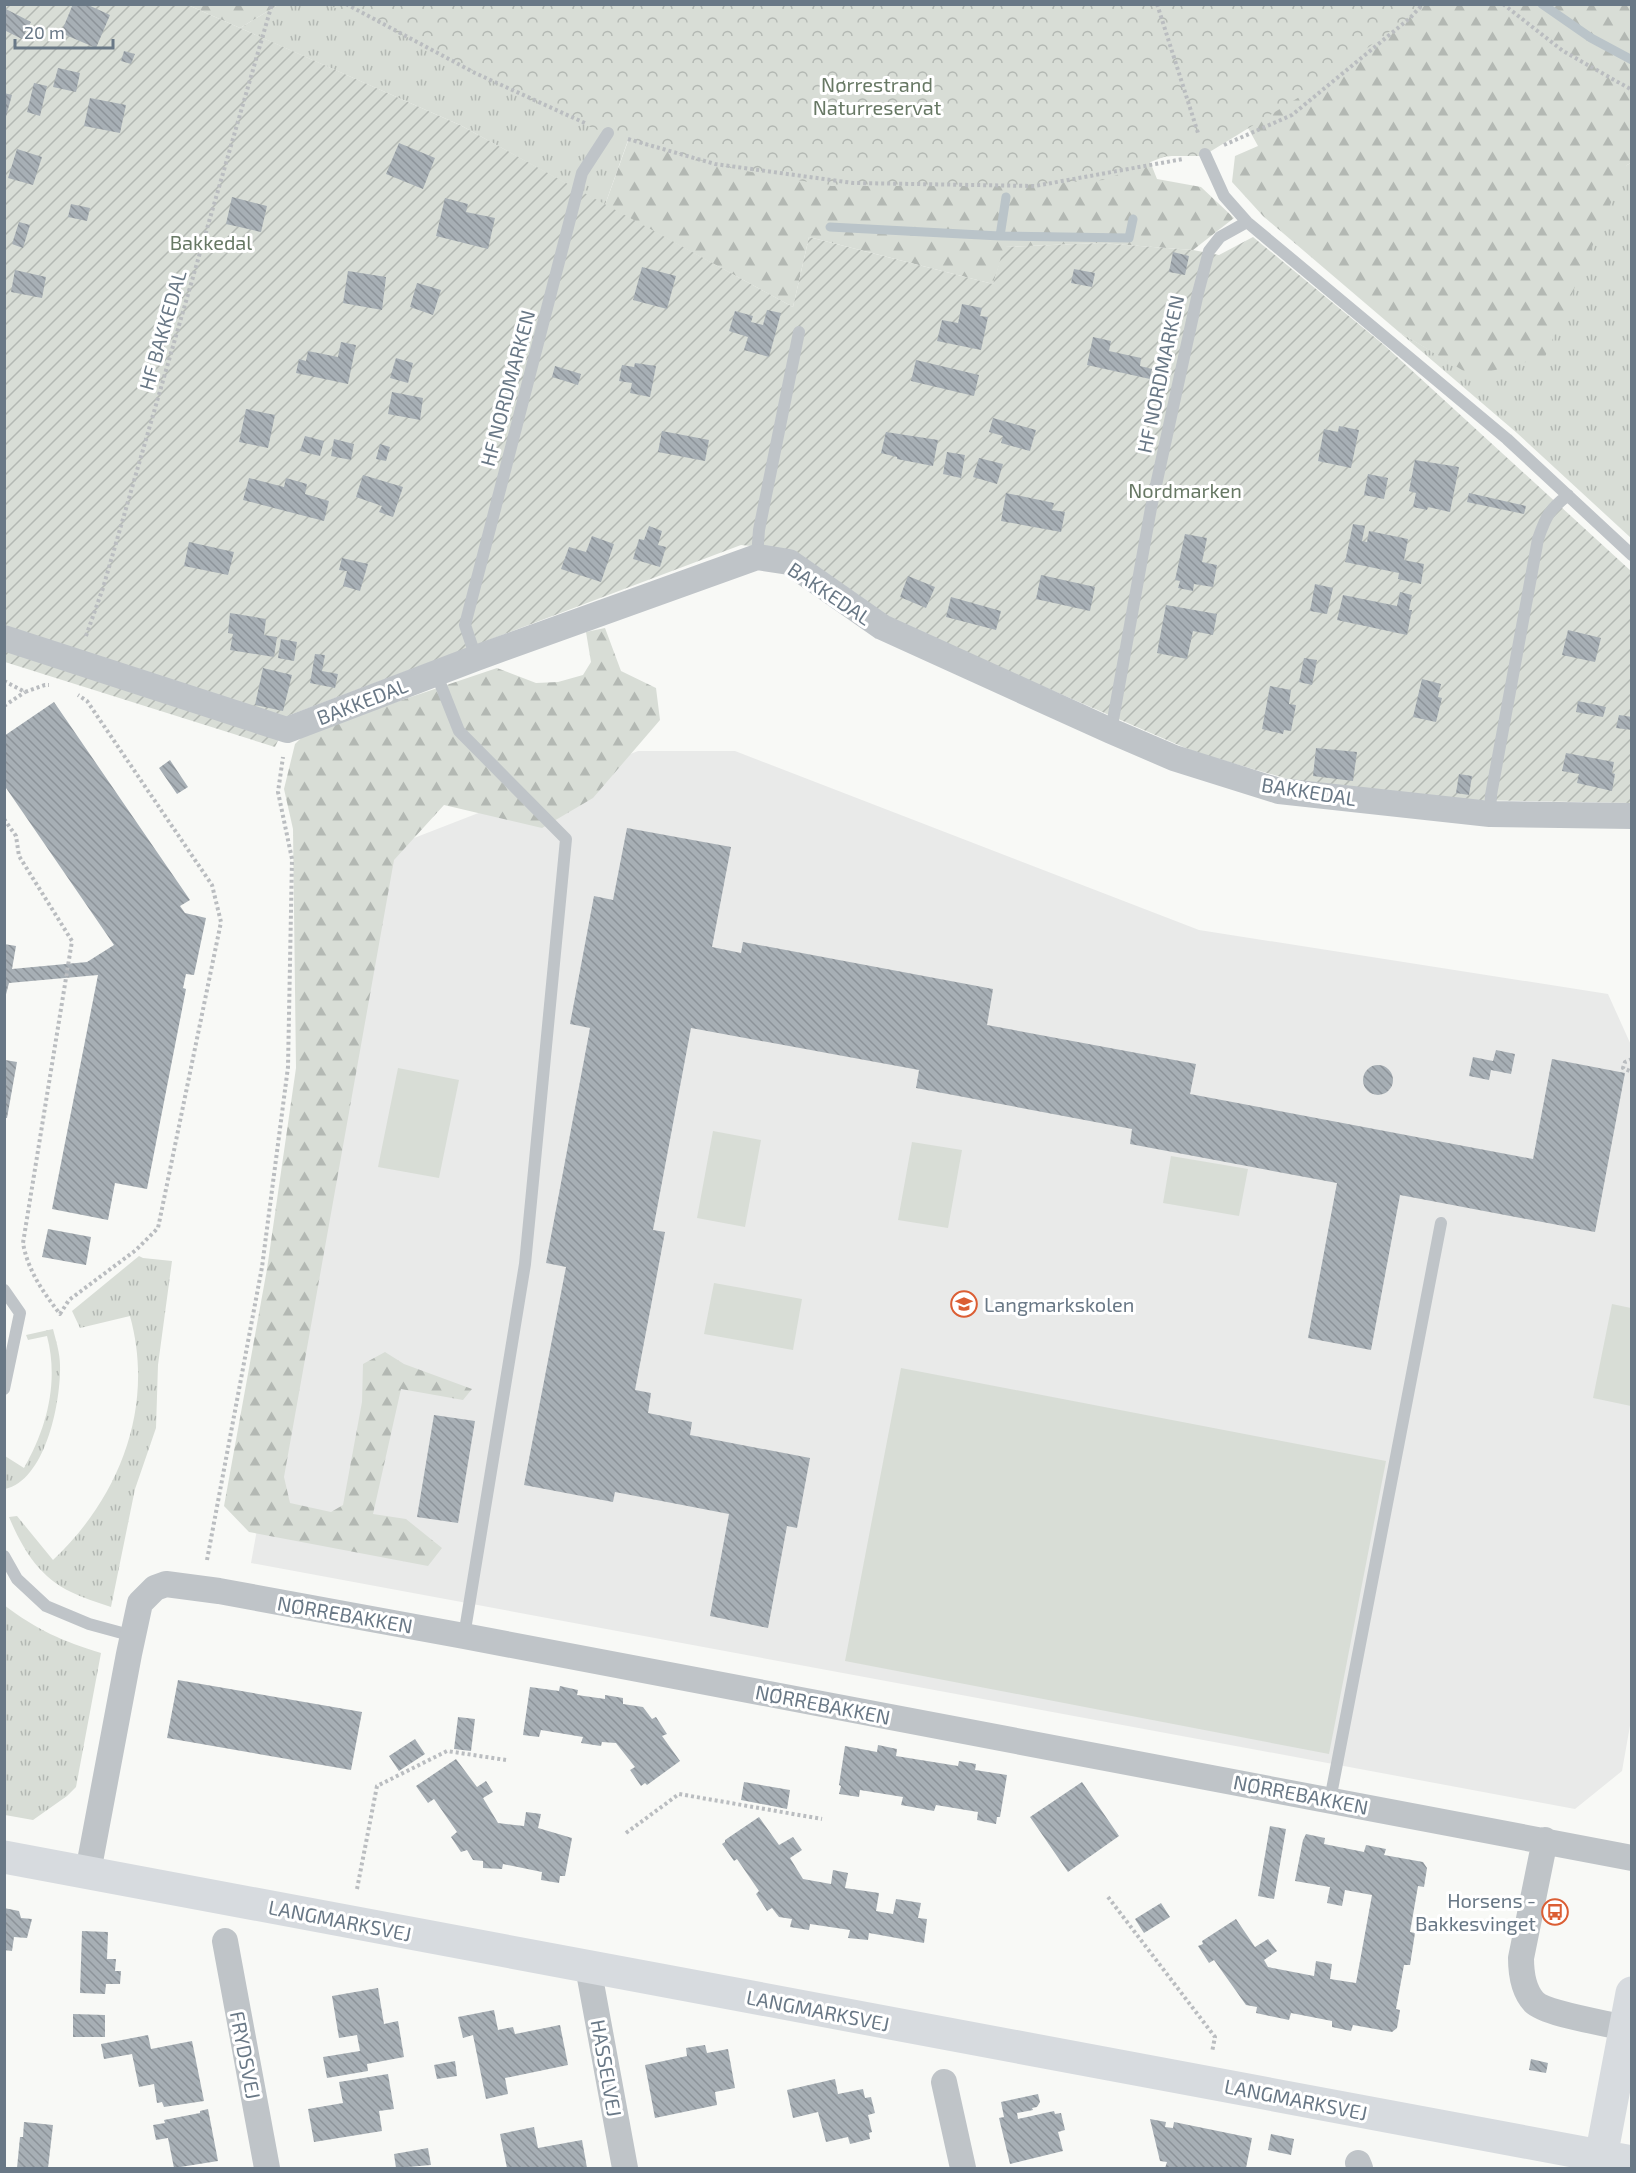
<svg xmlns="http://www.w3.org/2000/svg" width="1636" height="2173" viewBox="0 0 1636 2173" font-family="'Exo 2',sans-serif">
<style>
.built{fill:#e9eae9}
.grass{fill:url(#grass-tufts)}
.forest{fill:url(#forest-firs)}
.park{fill:url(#park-crowns)}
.garden{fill:url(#garden-furrows)}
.pitch{fill:#d8ddd6}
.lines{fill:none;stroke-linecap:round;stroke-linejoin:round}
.stream{stroke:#bac4c9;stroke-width:9}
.building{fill:url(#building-back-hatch)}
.path{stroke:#babdc0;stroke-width:4;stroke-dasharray:3 3;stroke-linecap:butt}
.lane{stroke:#bfc4c8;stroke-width:12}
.street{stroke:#bfc4c8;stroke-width:26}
.secondary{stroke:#d7dbdf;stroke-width:33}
.labels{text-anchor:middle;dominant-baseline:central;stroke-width:6;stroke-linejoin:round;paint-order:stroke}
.park-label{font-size:20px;fill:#677864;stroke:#fff}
.street-label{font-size:20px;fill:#697886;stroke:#fff}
.poi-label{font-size:20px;fill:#697886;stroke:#fff;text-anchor:start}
</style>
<defs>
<pattern id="grass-tufts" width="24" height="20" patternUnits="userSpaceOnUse" patternTransform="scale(1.5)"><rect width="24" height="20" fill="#d8ddd6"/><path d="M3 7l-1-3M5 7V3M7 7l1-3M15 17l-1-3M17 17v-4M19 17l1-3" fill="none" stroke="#b3b8b3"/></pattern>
<pattern id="forest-firs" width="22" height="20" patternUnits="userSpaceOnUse" patternTransform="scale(1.5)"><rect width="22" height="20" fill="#d8ddd6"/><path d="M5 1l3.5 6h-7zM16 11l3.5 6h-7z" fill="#b3b8b3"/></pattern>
<pattern id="park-crowns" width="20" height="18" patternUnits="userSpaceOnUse" patternTransform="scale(1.5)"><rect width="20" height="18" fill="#d8ddd6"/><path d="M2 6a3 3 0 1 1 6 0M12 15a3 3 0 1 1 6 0" fill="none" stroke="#b3b8b3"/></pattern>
<pattern id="garden-furrows" width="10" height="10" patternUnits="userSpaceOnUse" patternTransform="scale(1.5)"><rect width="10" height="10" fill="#d8ddd6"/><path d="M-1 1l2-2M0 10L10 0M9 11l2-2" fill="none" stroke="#b3b8b3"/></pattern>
<pattern id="building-back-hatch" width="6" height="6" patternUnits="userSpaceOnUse" patternTransform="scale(1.5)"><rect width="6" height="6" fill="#a7afb5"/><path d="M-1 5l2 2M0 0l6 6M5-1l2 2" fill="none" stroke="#8c9399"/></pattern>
</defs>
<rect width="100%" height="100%" fill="#f8f9f6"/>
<path class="built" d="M638 751H735L1199 930 1608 994 1631 1045V1720L1622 1771 1575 1809 251 1563 378 852Z"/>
<path class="grass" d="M278 5H376L632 129 605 205 460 125 240 28Z
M1631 163V538L1517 433 1399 332 1472 375 1627 165Z
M139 1256 143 1258 172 1261 158 1365 156 1428 135 1489 111 1607C97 1602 83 1598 71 1592 39 1577 22 1548 9 1517L17 1516 53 1560C120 1497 155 1407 130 1316L80 1328 72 1311Z
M53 1329C56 1341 60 1353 60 1365 61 1401 46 1480 5 1489V1456L24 1468C47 1428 59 1382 47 1336L28 1340 26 1335Z
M4 1605C37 1630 62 1641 101 1653L76 1787 67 1796 33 1820 5 1815Z"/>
<path class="forest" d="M188 5 278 4V5L240 28Z
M377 5H1631V163L1627 165 1545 357 1472 376 1399 332 1263 216 1232 182 1235 156 1258 146 1247 126 1202 152 1149 159 1157 179 1201 187 1234 218 1193 250 1100 243 1005 247 993 284 809 237 793 307 605 205 632 130Z
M605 628 621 671 656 688 660 720 593 798 542 828 444 805 394 860 284 1477 290 1503 331 1512 343 1505 362 1402 363 1364 385 1352 404 1364 472 1389 463 1400 401 1389 373 1514 406 1519 442 1548 428 1566 249 1532 224 1506 267 1269 296 1068 293 829 284 789 295 744 307 732 497 668 536 683 558 682 583 675 591 662 586 632Z"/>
<path class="park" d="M328 5H1425L1314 88 1203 156H1166L1104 180 1005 186H831L735 169 610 135 546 109 424 44Z"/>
<path class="garden" d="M5 5H188L460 125 793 307 809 237 993 284 1004 247 1100 243 1193 250 1219 255 1253 237 1384 345 1631 571V803L1469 800 1295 781 1197 753 887 619 793 550 741 545 290 715 275 747 5 662Z"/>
<path class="pitch" d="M398 1068 459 1080 439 1178 378 1167Z
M713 1131 761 1140 745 1227 697 1218Z
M912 1142 962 1150 948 1228 898 1220Z
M1171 1156 1248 1169 1239 1216 1163 1203Z
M714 1283 802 1299 793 1350 704 1334Z
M1612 1304 1631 1308V1406L1593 1398Z
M901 1368 1386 1461 1329 1754 845 1661Z"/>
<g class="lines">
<path class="stream" d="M1542 4 1591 38 1632 60
M1006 197 1000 236 1129 238 1133 219
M830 227 1000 236"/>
</g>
<path class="building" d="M73 4H86L110 15 96 48 61 33Z
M4 8 31 22 22 39 4 30Z
M124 51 135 54 131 64 121 61Z
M58 68 80 73 76 92 53 87Z
M34 83 47 86 40 116 27 112Z
M4 93 12 95 5 120H4Z
M90 98 126 105 120 133 84 126Z
M399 143 435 158 423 189 386 174Z
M17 149 42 157 33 185 8 178Z
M232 197 267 206 261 232 226 224Z
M445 198 468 204 466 212 495 218 488 249 436 236Z
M71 204 90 208 87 221 68 217Z
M19 222 30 225 23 248 12 244Z
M1173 252 1189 256 1185 275 1169 272Z
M642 267 676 276 667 309 633 300Z
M1074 269 1095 273 1092 287 1071 283Z
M15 270 46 277 42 298 11 292Z
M348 271 386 277 382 310 343 303Z
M417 283 441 290 433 315 410 307Z
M962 304 982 308 980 316 988 317 981 350 937 341 942 320 958 323Z
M767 310 781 313 769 357 744 350 748 337 729 331 735 311 753 316 751 322 763 325Z
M1093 337 1111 341 1109 351 1141 358 1140 366 1152 369 1150 379 1087 365Z
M341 342 356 345 348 384 296 373 299 359 306 361 308 351 338 357Z
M396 358 413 363 408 383 390 378Z
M916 360 979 375 974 396 911 381Z
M635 363 656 366 650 397 630 393 632 383 619 381 622 365 634 367Z
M555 366 581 374 578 385 552 377Z
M392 392 423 398 420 420 388 414Z
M246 409 275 415 268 448 239 442Z
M993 418 1036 430 1030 451 1001 443 1003 436 989 432Z
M1339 426 1359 430 1351 468 1318 461 1324 429 1338 432Z
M662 431 709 440 705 461 658 452Z
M886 432 938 440 933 466 897 459V457L881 453Z
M305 436 324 441 320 456 300 451Z
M334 439 354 444 351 460 331 456Z
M380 444 390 447 386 461 376 459Z
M947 452 965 455 961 478 943 474Z
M979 458 1003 464 997 484 973 477Z
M1415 460 1459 467 1450 512 1428 507 1427 510 1413 507 1416 493 1409 491Z
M1368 474 1388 478 1384 499 1364 495Z
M363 475 403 487 393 517 379 512 382 506 356 497Z
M249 478 284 487 286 478 307 484 305 494 329 501 324 521 243 500Z
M1006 493 1054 503 1052 510 1065 512 1061 532 1001 521Z
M1469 493 1526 506 1524 514 1467 502Z
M1353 524 1365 526 1362 541 1367 542 1369 531 1408 539 1404 560 1424 564 1421 584 1398 579 1399 573 1345 562Z
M649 526 662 531 658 545 666 547 660 567 633 559 639 539 644 540Z
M1185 534 1207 538 1202 562 1217 565 1213 587 1194 584 1193 591 1178 588 1180 581 1175 580Z
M592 536 614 544 601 582 561 569 569 547 586 552Z
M189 542 234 552 228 575 184 566Z
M342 558 368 564 360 591 343 586 347 571 339 570Z
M1041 575 1095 587 1090 611 1036 599Z
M908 576 935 587 926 608 900 597Z
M1315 584 1333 588 1327 614 1310 611Z
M1400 592 1412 595 1409 610H1412L1407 635 1337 620 1343 595 1397 606Z
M951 597 1001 611 996 630 946 617Z
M1166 605 1217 614 1213 635 1193 631 1187 659 1157 653Z
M230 613 266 619 264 635 277 637 274 657 230 650 233 634 228 633Z
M1568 630 1601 638 1595 662 1562 655Z
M281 639 297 642 294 661 278 658Z
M315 654 325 655 322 671 338 674 335 688 310 683Z
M1304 658 1317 660 1312 685 1299 682Z
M263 668 292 675 283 711 255 705Z
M1422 679 1441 684 1438 697 1442 698 1436 722 1413 717Z
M1270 686 1291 690 1289 704 1296 705 1291 731 1284 730 1283 734 1262 729Z
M1578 701 1606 707 1603 717 1576 712Z
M54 702 190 900 180 906 185 913 206 918 194 975 186 974 183 988 186 989 147 1189 115 1183 108 1220 52 1209 98 975 9 983 4 1002V944L16 946 12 969 87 962 114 945 4 785V736Z
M1619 715 1632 717V730L1616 728Z
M1316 748 1357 752 1353 781 1313 776Z
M1566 753 1614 762 1612 773 1615 774 1612 791 1577 783 1579 774 1562 771Z
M170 760 188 787 177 794 159 768Z
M1459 774 1472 776 1469 795 1456 793Z
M627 828 731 847 712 947 741 953 743 942 993 989 987 1025 1196 1064 1190 1094 1533 1159 1552 1059 1625 1073 1595 1232 1400 1195 1371 1350 1308 1338 1337 1183 1130 1144 1132 1129 916 1088 919 1070 691 1028 653 1230 665 1232 635 1390 651 1393 648 1413 692 1422 690 1435 810 1458 797 1528 787 1526 768 1628 710 1616 729 1514 615 1492 613 1502 524 1485 566 1267 546 1263 590 1028 570 1024 594 896 613 900Z
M1496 1050 1515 1054 1511 1074 1491 1070 1489 1080 1469 1076 1473 1057 1493 1061Z
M5 1060 17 1062 7 1118H4Z
M1363 1080a15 15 0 1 1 30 0a15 15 0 1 1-30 0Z
M48 1229 91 1237 86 1265 42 1257Z
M434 1415 475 1421 458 1523 417 1517Z
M178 1680 362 1712 351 1770 167 1738Z
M560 1686 578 1690 577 1695 605 1699V1695L623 1698V1704L643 1707 652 1719 656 1717 667 1734 662 1736 680 1761 647 1785 645 1783 641 1786 630 1770 635 1767 616 1743 602 1742 601 1746 581 1743 583 1737 541 1730 539 1737 523 1735 530 1687 559 1691Z
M458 1717 475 1719 471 1751 454 1749Z
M415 1739 425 1754 399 1771 389 1756Z
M878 1745 897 1749 896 1756 958 1766 959 1761 976 1764 975 1770 1007 1775 1000 1817H997L996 1824 977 1820 978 1812 936 1805 934 1811 901 1805 903 1797 860 1790 859 1797 839 1794 841 1786 839 1785 845 1746 877 1752Z
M456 1759 477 1787 486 1781 493 1792 483 1798 498 1823 524 1826 526 1812 541 1814 538 1828 572 1838 565 1876H560L559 1883 541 1880 542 1872 503 1864 502 1869 483 1868V1861L473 1860 467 1850 461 1852 451 1837 457 1832 434 1799 428 1803 416 1786Z
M744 1782 790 1790 787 1809 741 1800Z
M1082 1782 1119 1836 1068 1872 1030 1817Z
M759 1817 779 1845 793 1837 802 1850 790 1858 803 1879 831 1884 833 1870 848 1873 845 1888 879 1893 876 1911 893 1914 896 1899 921 1903 918 1918 927 1919 924 1943 869 1933 868 1940 848 1938 850 1930 810 1924 809 1930 790 1927 792 1919 779 1917 772 1908 767 1911 756 1894 759 1891 737 1859 734 1861 722 1844 725 1842V1840Z
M1270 1826 1286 1829 1274 1899 1258 1896Z
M1306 1834 1325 1838 1324 1844 1364 1852 1366 1845 1386 1849 1384 1855 1423 1862 1427 1868 1424 1887 1418 1886 1410 1932 1415 1933 1410 1965H1404L1396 2009 1400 2010 1397 2028 1392 2032 1353 2025 1351 2031 1332 2027V2021L1291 2013 1289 2020 1256 2013 1257 2007 1246 2005 1214 1960 1209 1963 1198 1946 1203 1944 1202 1941 1236 1919 1255 1947 1268 1939 1277 1951 1264 1960 1268 1967 1314 1976 1316 1961 1332 1964 1330 1979 1356 1983 1372 1895 1345 1890 1342 1906 1327 1903 1330 1887 1295 1881 1303 1840Z
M1161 1903 1170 1917 1144 1933 1135 1919Z
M4 1908 19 1911 21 1918 32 1919 27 1938 14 1937 12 1951 4 1950Z
M82 1931 108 1932 107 1959H116L115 1971H121L120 1984H106L105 1994 80 1993Z
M378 1988 384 2024 398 2021 404 2057 367 2064 368 2071 327 2078 323 2057 360 2051 357 2035 339 2038 332 1996Z
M494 2010 498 2030 513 2027 515 2034 560 2025 568 2065 505 2078 508 2094 486 2099 473 2035 463 2038 458 2017Z
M73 2014 105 2015V2037H73Z
M148 2035 151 2049 192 2041 204 2101 164 2107 162 2102 157 2103 154 2084 139 2087 132 2054 104 2059 101 2044Z
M705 2045 707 2053 728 2049 735 2088 715 2092 717 2105 655 2118 645 2065 687 2056 686 2048Z
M1531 2059 1548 2063 1546 2073 1529 2070Z
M455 2061 457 2076 437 2079 434 2065Z
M388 2074 394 2109 379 2111 382 2131 314 2142 308 2109 343 2103 339 2082Z
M835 2079 838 2094 863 2089 865 2098 871 2097 875 2113 868 2115 872 2132 869 2133 870 2139 850 2144 848 2137 826 2142 818 2112 793 2118 787 2090Z
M1038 2094 1040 2102 1037 2107 1032 2108 1033 2110 1017 2113 1018 2119 1054 2111 1055 2114 1061 2113 1065 2130 1058 2132 1063 2151 1010 2164 999 2118 1004 2117 1001 2102Z
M208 2109 218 2161 174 2168 168 2138 156 2140 153 2125 165 2123 164 2120 200 2113V2111Z
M1150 2119 1166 2122 1165 2127 1173 2128 1174 2122 1252 2138 1246 2168H1165L1167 2162 1160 2161Z
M24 2122 53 2125 48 2168H17L20 2137H23Z
M534 2127 538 2148 582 2140 587 2168H507L500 2134Z
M1271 2134 1294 2139 1291 2155 1268 2150Z
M428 2148 431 2165 396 2168 394 2154Z"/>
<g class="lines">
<path class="path" d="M346 4 475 73 587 124
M1157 4 1198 133
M1503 4 1563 51 1632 90
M628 139 715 164 853 183 1035 186 1183 159
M1224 145 1292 115 1410 18 1423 4
M86 636 103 588 272 4
M4 681 25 692 45 685H49
M4 706 25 692
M4 819 16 836 19 856 72 941 23 1243C28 1271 43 1292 60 1314L69 1300 136 1250 158 1228 221 922 212 885 87 701 78 695
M1632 1059 1625 1062 1623 1068 1632 1072
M207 1560 262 1267 288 1067 292 859 278 792 283 757
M626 1833 679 1794 822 1819
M357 1889 377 1786 447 1751 506 1760
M1108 1897 1215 2037 1212 2052"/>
<path class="lane" d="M1205 154 1224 196 1247 222 1507 439 1632 555
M757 557 759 530 799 332
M476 658 465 625 582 173 608 133
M436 673 459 731 566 839 525 1264 464 1636
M1111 731 1151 508 1198 293 1209 251 1220 237 1247 222
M1490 814 1491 795 1538 539C1546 516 1549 510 1568 495
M4 1290 20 1313 4 1389
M4 1556 17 1579 46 1606 89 1624 133 1636
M1330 1800 1441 1223"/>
<path class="street" d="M4 638 287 730 476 658 757 557 789 562 882 627 1111 731 1174 758 1279 791 1490 814 1632 816
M1545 1840 1521 1958C1521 1973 1523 1990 1534 2002 1546 2014 1606 2023 1625 2028
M88 1872 129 1654 140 1603 155 1588 166 1584 219 1591 464 1636 1632 1858
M225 1941 267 2168
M588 1967 625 2168
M944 2082 963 2168
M1358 2163 1360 2168"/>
<path class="secondary" d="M4 1857 1632 2162
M1601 2157 1632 1993"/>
</g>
<defs>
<g id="school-ring" transform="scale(1.35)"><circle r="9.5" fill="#fff" stroke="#db5e34" stroke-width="1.5"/><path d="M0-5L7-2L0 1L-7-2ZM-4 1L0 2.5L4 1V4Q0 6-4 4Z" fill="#db5e34"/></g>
<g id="bus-ring" transform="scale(1.35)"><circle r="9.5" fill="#fff" stroke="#db5e34" stroke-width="1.5"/><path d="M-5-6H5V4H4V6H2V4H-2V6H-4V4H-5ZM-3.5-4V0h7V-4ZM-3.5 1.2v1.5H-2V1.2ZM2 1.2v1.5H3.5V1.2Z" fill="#db5e34"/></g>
</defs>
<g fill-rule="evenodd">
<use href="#school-ring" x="964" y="1304"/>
<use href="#bus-ring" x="1555" y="1912"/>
</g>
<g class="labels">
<g class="park-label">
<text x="877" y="84">Nørrestrand<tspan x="877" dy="23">Naturreservat</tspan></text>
<text x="211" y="242">Bakkedal</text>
<text x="1185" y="490">Nordmarken</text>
</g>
<g class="street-label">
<text transform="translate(162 330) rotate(-74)">HF BAKKEDAL</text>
<text transform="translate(1160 374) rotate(-78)">HF NORDMARKEN</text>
<text transform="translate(507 388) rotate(-75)">HF NORDMARKEN</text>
<text transform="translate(830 593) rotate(34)">BAKKEDAL</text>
<text transform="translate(362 701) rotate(-21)">BAKKEDAL</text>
<text transform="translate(1309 791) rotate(9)">BAKKEDAL</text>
<text transform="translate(345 1614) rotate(10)">NØRREBAKKEN</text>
<text transform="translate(823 1704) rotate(11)">NØRREBAKKEN</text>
<text transform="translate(1301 1794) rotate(11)">NØRREBAKKEN</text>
<text transform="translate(340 1920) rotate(11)">LANGMARKSVEJ</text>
<text transform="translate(818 2010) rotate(11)">LANGMARKSVEJ</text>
<text transform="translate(246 2055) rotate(79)">FRYDSVEJ</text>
<text transform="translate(607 2068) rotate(80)">HASSELVEJ</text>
<text transform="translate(1296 2099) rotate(11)">LANGMARKSVEJ</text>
</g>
<g class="poi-label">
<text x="984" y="1304">Langmarkskolen</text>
<text x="1536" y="1900" text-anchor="end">Horsens -<tspan x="1536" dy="23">Bakkesvinget</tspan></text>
</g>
</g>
<rect width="1636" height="2173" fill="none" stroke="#697886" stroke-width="12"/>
<path d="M15 39v9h98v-9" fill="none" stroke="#697886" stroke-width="3"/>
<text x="24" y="39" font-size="18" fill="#697886" stroke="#ffffff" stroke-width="4.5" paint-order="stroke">20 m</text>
</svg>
